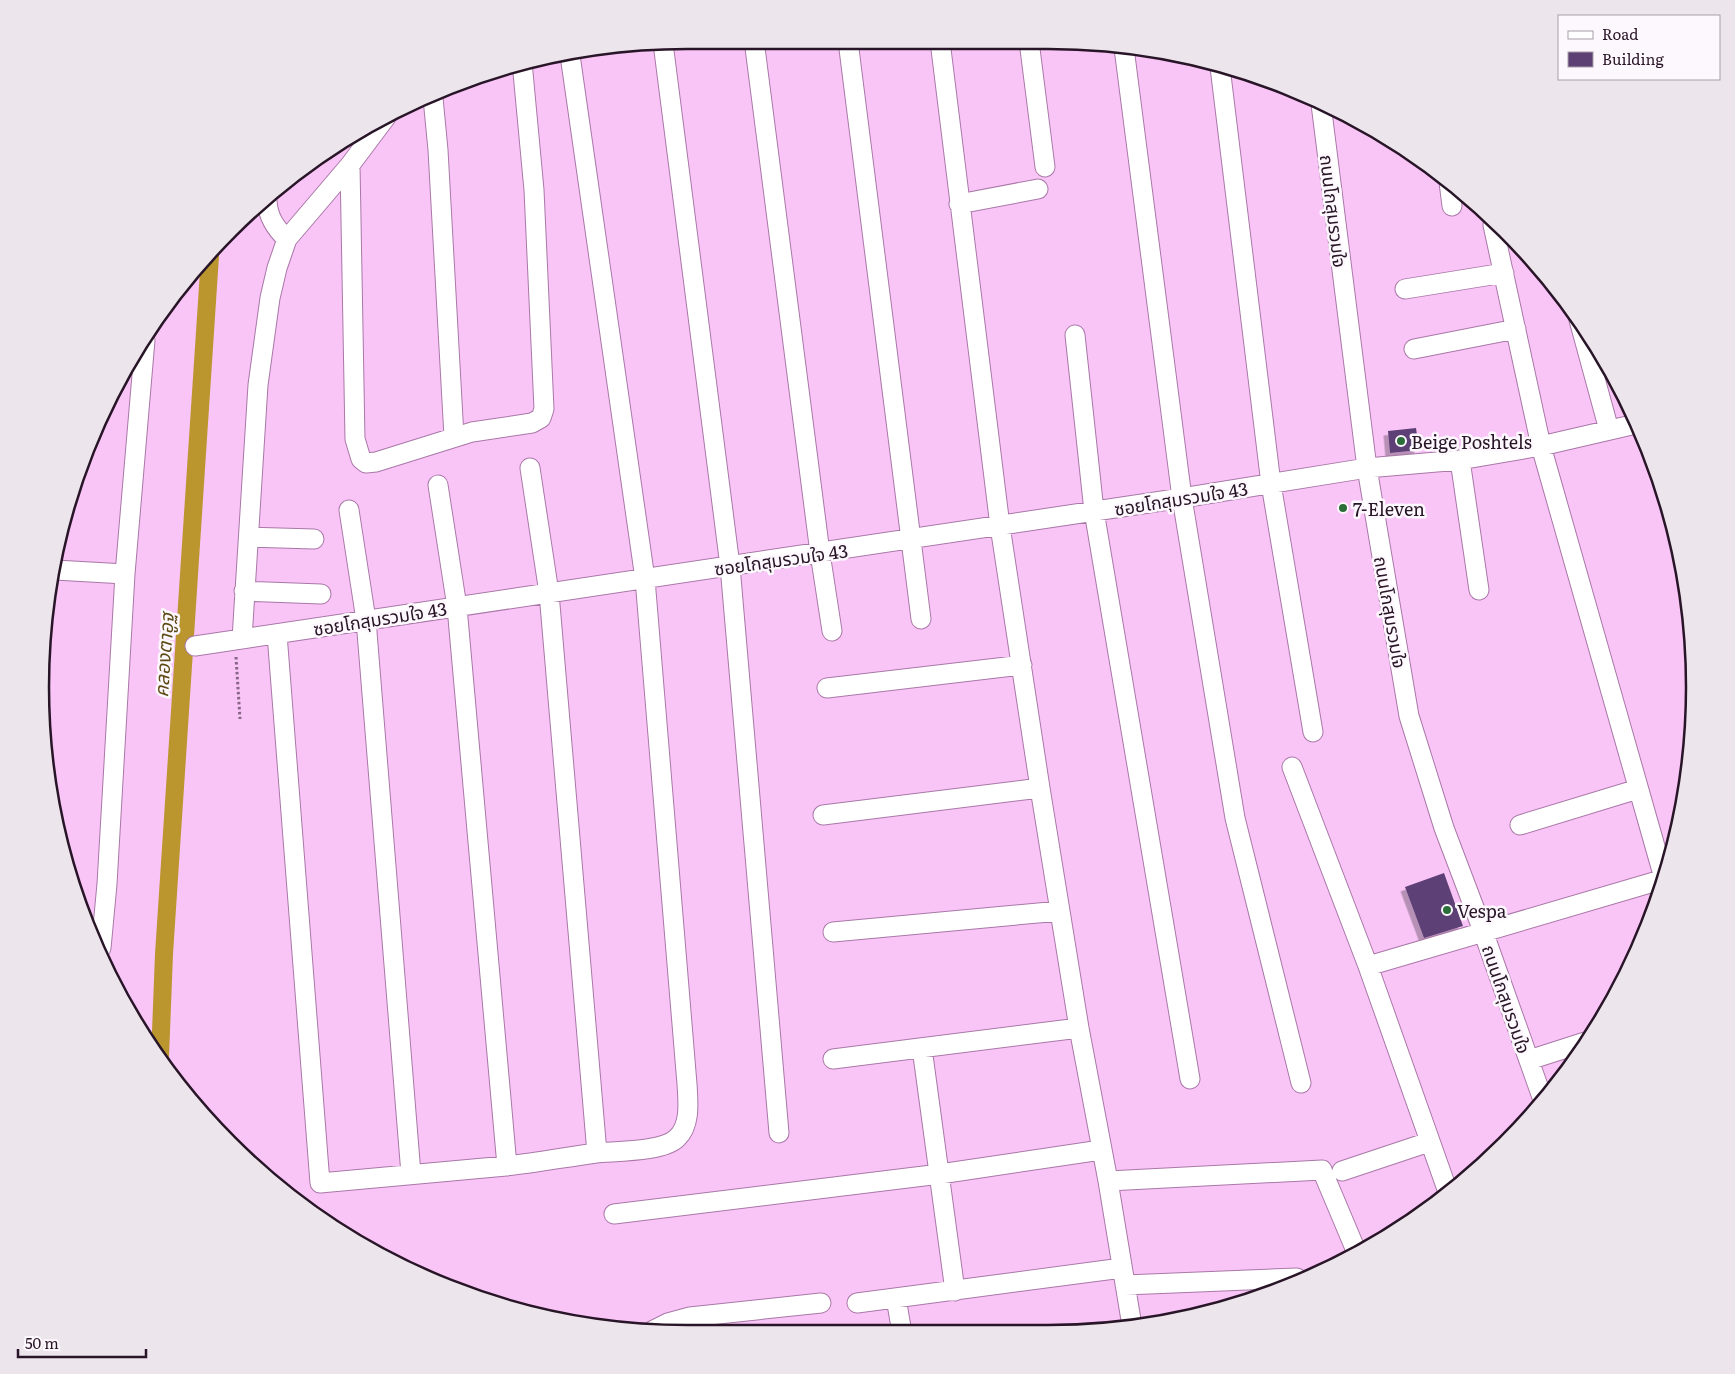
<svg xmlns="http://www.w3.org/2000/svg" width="1735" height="1374" viewBox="0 0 1735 1374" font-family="Literata,'Noto Sans Thai',serif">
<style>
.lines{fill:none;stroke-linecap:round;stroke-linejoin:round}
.canal{stroke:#bb962e;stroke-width:18}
.building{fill:#5d4175;filter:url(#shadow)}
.minor-casing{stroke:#a978a7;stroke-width:21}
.path{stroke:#876585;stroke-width:3;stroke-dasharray:2.5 2.5;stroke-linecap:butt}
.minor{stroke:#fff;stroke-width:19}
.poi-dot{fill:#2b6e39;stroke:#fdf8fd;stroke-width:2}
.labels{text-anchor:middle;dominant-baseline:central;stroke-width:5;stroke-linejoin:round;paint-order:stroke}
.street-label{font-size:18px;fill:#281527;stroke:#fdf8fd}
.poi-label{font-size:18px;fill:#281527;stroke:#fdf8fd;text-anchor:start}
.water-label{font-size:19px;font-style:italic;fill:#5e4a15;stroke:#fdf8fd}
.rim{fill:none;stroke:#281527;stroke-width:2.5}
</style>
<defs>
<filter id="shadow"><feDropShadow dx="-4.5" dy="4.5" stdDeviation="0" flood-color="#0004"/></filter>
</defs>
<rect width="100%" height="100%" fill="#f9c5f7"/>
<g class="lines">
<path class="canal" d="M160 1057 164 954 210 256"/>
</g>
<path class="building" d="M1416 428 1419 450 1390 453 1388 431Z
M1444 873 1463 926 1424 938 1405 887Z"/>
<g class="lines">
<g class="minor-casing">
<path id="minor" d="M754 40 820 553 832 631
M848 41 921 619
M940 41 1000 526 1040 788 1079 1028 1108 1181 1132 1326
M1029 41 1045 167
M663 43 730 566 779 1133
M1124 48 1182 498 1235 818 1301 1083
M1220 67 1271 484 1313 732
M433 98 438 150 454 437
M1321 104 1367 468 1409 716 1444 828 1483 931 1543 1100
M386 117 350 165 355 439 361 459 366 463 376 462 472 432 532 423 541 418 544 409 534 190 522 62
M1449 182 1452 206
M267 201C268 217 275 228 287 239
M959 204 1038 189
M1493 225 1541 446 1664 878
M1405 289 1504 273
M1579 320 1609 430
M1075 335 1094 511 1190 1079
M1414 349 1516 329
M1460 460 1479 590
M530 468 549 593 597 1153
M438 485 457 607 507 1166
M349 510 366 620 411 1174
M249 537 314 539
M55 570 125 574
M244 591 321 594
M277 634 320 1183C382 1177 444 1172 506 1166 536 1163 566 1157 596 1153 616 1151 663 1152 677 1138 691 1125 688 1101 687 1084L645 579 570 55
M242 639 258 385 270 298 277 268 287 239 350 165
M195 646 1182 498 1367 468 1460 460 1541 446 1636 424
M827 688 1022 665
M1292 767 1368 966 1448 1192
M823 815 1040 788
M1520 825 1638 789
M833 932 1060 911
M101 948 107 884 125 574 145 340
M1368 966 1664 879
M922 1048 955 1291
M833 1059 1079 1028
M1529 1060 1585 1042
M1342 1171 1429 1142
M1108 1181 1322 1170 1357 1253
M614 1214 940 1174 1101 1150
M1125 1285 1297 1278
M896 1298 902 1333
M857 1303 1122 1268
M652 1331 668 1323 690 1317 821 1303"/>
</g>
<path class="path" d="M236 657 240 719"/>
<use href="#minor" class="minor"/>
</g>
<g class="poi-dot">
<circle cx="1401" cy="441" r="5"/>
<circle cx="1343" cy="508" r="5"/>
<circle cx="1447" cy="910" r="5"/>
</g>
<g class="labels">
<g class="street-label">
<text transform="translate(1334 211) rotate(83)">ถนนโกสุมรวมใจ</text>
<text transform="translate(1181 498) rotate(-9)">ซอยโกสุมรวมใจ 43</text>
<text transform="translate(781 559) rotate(-8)">ซอยโกสุมรวมใจ 43</text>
<text transform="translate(1391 612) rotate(80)">ถนนโกสุมรวมใจ</text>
<text transform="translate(380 618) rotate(-9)">ซอยโกสุมรวมใจ 43</text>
<text transform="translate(1507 999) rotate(71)">ถนนโกสุมรวมใจ</text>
</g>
<g class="poi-label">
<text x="1411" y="441">Beige Poshtels</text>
<text x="1353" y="508">7-Eleven</text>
<text x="1457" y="910">Vespa</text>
</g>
<g class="water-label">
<text transform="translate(163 655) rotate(-86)">คลองตาอูฐ</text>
</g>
</g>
<path d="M0 0H1735V1374H0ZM687 49H1048A638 638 0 0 1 1686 687V687A638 638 0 0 1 1048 1325H687A638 638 0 0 1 49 687V687A638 638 0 0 1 687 49Z" fill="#ece6ec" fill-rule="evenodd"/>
<path class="rim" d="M687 49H1048A638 638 0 0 1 1686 687V687A638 638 0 0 1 1048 1325H687A638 638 0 0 1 49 687V687A638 638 0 0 1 687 49Z"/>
<rect x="1558" y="15" width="162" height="65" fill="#fdf8fd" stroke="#a89da7"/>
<rect x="1568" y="31" width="25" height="8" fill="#ffffff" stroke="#a89da7"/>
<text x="1602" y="40" font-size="15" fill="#281527">Road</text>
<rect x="1568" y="52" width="25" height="15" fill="#5d4175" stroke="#a89da7"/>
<text x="1602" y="65" font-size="15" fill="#281527">Building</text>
<path d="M18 1349v8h128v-8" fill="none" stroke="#281527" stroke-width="2.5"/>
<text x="25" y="1349" font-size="15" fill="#281527" stroke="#fdf8fd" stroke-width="4" paint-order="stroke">50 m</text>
</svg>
